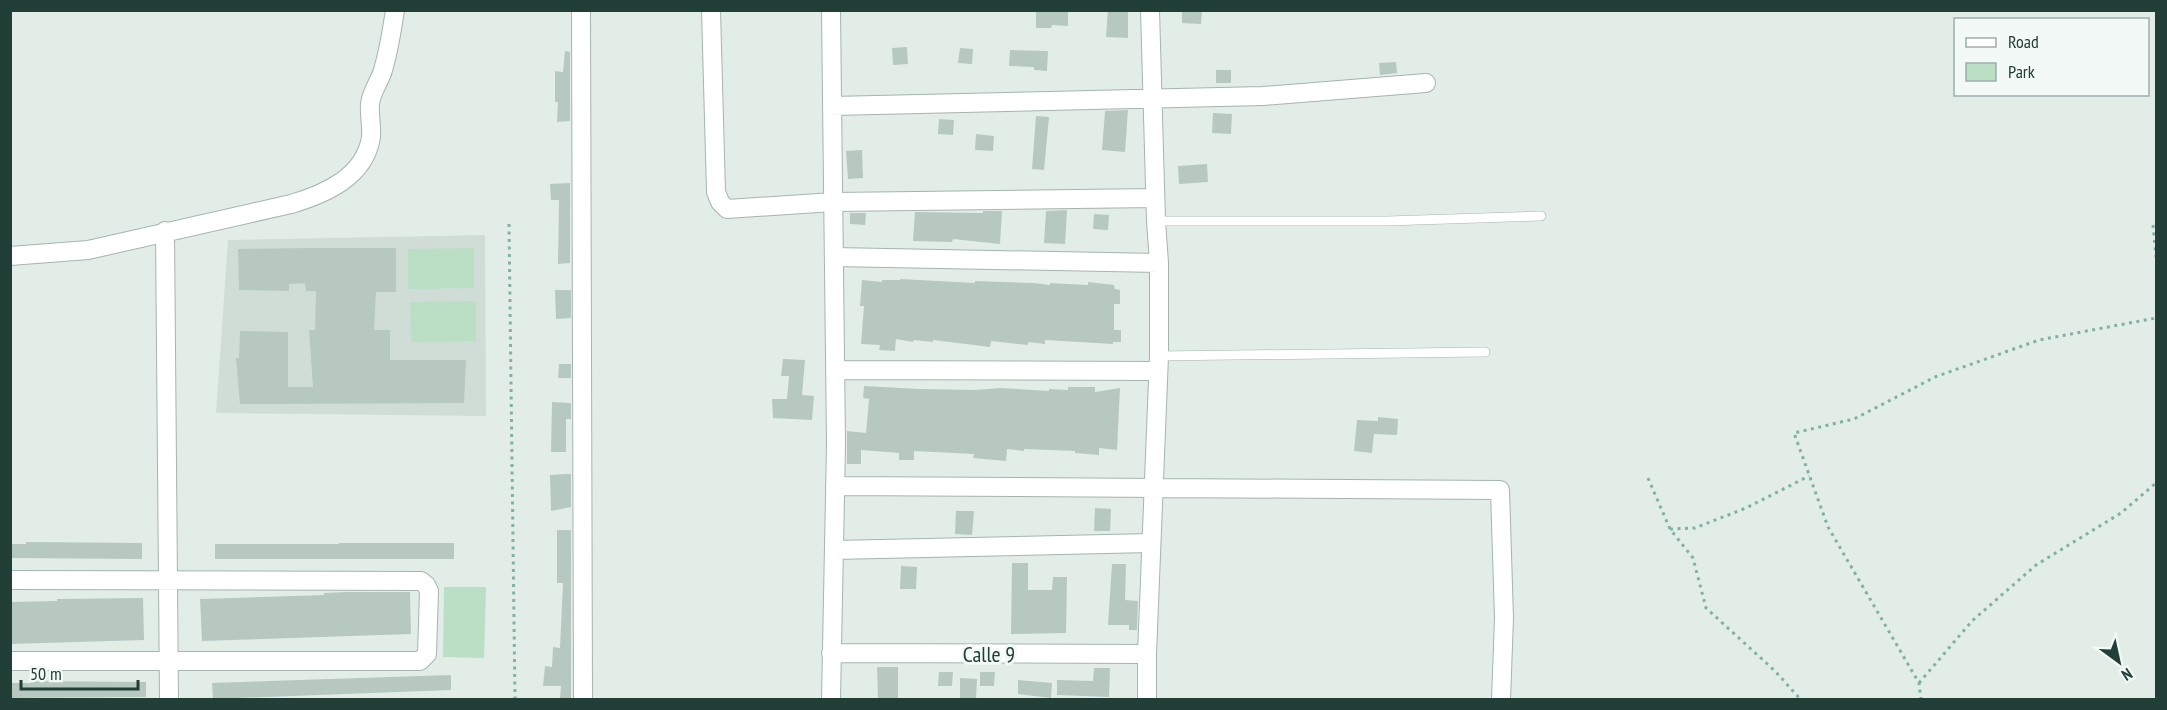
<svg xmlns="http://www.w3.org/2000/svg" width="2167" height="710" viewBox="0 0 2167 710" font-family="'PT Sans Narrow',sans-serif">
<style>
.built{fill:#d0ddd7}
.green{fill:#badfc5}
.building{fill:#b7c8c1}
.lines{fill:none;stroke-linecap:round;stroke-linejoin:round}
.lane-casing{stroke:#a4b5af;stroke-width:10}
.street-casing{stroke:#a4b5af;stroke-width:20}
.path{stroke:#81b1a4;stroke-width:3;stroke-dasharray:3 4.5;stroke-linecap:butt}
.lane{stroke:#fff;stroke-width:9}
.street{stroke:#fff;stroke-width:18}
.labels{text-anchor:middle;dominant-baseline:central;stroke-width:6;stroke-linejoin:round;paint-order:stroke}
.street-label{font-size:22px;fill:#213e37;stroke:#f3f9f6}
</style>
<rect width="100%" height="100%" fill="#e2ede8"/>
<path class="built" d="M485 235 486 416 216 413 228 240Z"/>
<path class="green" d="M474 248V288L408 289V249Z
M476 301V341L411 342 410 302Z
M444 587H486L484 658 443 657Z"/>
<path class="building" d="M1068 10V26L1052 25 1051 28H1036V11Z
M1108 10H1128V38L1106 37Z
M1182 10H1202L1201 24 1182 23Z
M907 47 908 64 893 65 892 48Z
M960 48 973 49 972 64 958 63Z
M1010 50 1048 51 1047 71 1034 70V67L1009 66Z
M565 51 570 52V121L557 122 558 102H555V71L563 72Z
M1396 62 1397 73 1380 75 1379 63Z
M1216 70H1231V83H1216Z
M1128 110 1125 152 1102 150 1105 111Z
M1213 113 1232 114 1231 134 1212 133Z
M1036 116 1049 117 1044 170 1032 169Z
M939 119 954 120 953 135 938 134Z
M976 134 994 136 993 151 975 150Z
M862 150 863 178 848 179 846 151Z
M1207 164 1208 182 1179 184 1178 166Z
M570 183V263L558 264 559 200H551L550 184Z
M1067 210 1065 244 1044 243 1046 211Z
M983 211H1002L1000 244 953 239 952 242 913 241 915 212 983 213Z
M850 213H866L865 225 850 224Z
M1094 214 1109 215 1108 230 1093 229Z
M313 248H396V292H376L374 330H390V360H466L464 403 240 404 236 358H239L240 331 288 332V387H313L309 330H315L316 291H306L305 283 289 284V291L239 290 238 249Z
M900 279 975 283V281L1034 283 1050 285V283L1088 285V282L1114 285 1115 289 1120 290V304H1114V330H1121V342H1113V344L1045 340V344L1028 342V345L991 341 990 347 933 340V342L914 340 913 342 896 339 895 351 879 350 880 345 861 344 864 306H860L862 280 882 282V280H900Z
M555 290H571V318L556 319Z
M783 359 805 360 802 395 814 396 812 420 773 418 772 399H787L789 376H781Z
M559 364H571V378H558Z
M864 386 920 389 975 390 1000 388 1049 391V389L1068 390V387H1095V392L1120 388 1117 450 1099 448V455L1075 453V451L1024 449V451L1007 449 1006 461 973 458 974 454 914 451V460H899V453L861 450V464H847V431L866 433 869 399 863 398Z
M552 402 571 403V419H566V452H551Z
M1378 417 1398 419 1397 435 1374 434 1372 453 1354 451 1357 420 1378 421Z
M566 474H571V507L551 511 550 475Z
M1095 508 1111 509 1110 531H1094Z
M956 511H974L972 535 955 534Z
M557 530H571V699H560L561 686H543L545 666 552 667 553 647 560 648 563 583H557Z
M26 542 142 543V559L10 558V544H26Z
M339 543H454V559H215V544H339Z
M1012 563H1028V590H1052L1053 577H1067L1066 633 1011 634Z
M1112 564H1126L1125 600 1138 601 1137 630H1129V625H1108Z
M901 566 917 567 916 589H900Z
M347 592H410L411 634 202 641 200 599 324 595V593Z
M143 598 144 640 10 644V602L57 601V599Z
M877 667H898V699H878Z
M1094 668H1110L1109 697 1057 695V680L1093 681Z
M939 672H953L952 686H938Z
M980 672H995L994 686H980Z
M451 675V690L213 699 212 683Z
M960 678 977 679 976 699H960Z
M1018 680 1052 683 1051 698 1018 694Z
M31 681 146 682V697L10 698V683H31Z"/>
<g class="lines">
<g class="lane-casing">
<path id="lane" d="M1156 221H1387L1541 216
M1159 356 1485 352"/>
</g>
<g class="street-casing">
<path id="street" d="M581 10 583 700
M711 10 716 192 720 202 727 209 833 202 1155 198
M831 10 836 444 831 700
M832 106 1263 96 1426 83
M165 231 169 700
M10 256 88 250 291 204C325 194 365 177 371 137 372 126 369 115 370 104 371 92 380 81 383 70 389 50 392 30 395 10
M834 257 1159 263
M835 370 1157 371
M835 486 1500 490 1504 618 1501 700
M834 550 1151 543
M10 580 421 581 426 585 429 591 427 654 420 661H10
M831 653 1147 654
M1147 700V654L1159 356V263L1156 221 1150 10"/>
</g>
<path class="path" d="M509 224 515 700
M2153 225 2156 257
M1648 478 1670 529 1693 558 1706 608 1775 671 1801 700
M1670 529 1695 528 1746 508 1809 476
M1919 683 1972 621 2036 565 2121 513 2156 483
M1921 700 1919 683 1828 527 1794 433 1854 419 1935 377 2039 340 2156 318"/>
<use href="#lane" class="lane"/>
<use href="#street" class="street"/>
</g>
<g class="labels">
<g class="street-label">
<text x="989" y="654">Calle 9</text>
</g>
</g>
<rect width="2167" height="710" fill="none" stroke="#213e37" stroke-width="24"/>
<rect x="1954" y="18" width="195" height="78" fill="#f3f9f6" stroke="#9faeaa" stroke-width="1.5"/>
<rect x="1966" y="38" width="30" height="9" fill="#ffffff" stroke="#9faeaa" stroke-width="1.5"/>
<text x="2008" y="48" font-size="18" fill="#213e37">Road</text>
<rect x="1966" y="63" width="30" height="18" fill="#badfc5" stroke="#9faeaa" stroke-width="1.5"/>
<text x="2008" y="78" font-size="18" fill="#213e37">Park</text>
<g transform="translate(2119 662) rotate(147)" stroke="#f3f9f6" stroke-width="4.5" paint-order="stroke">
<path d="M0-4.5L10 22L0 15L-10 22Z" fill="#213e37"/>
<text y="-9" font-size="16" font-weight="bold" text-anchor="middle" fill="#213e37">N</text>
</g>
<path d="M21 680v9h117v-9" fill="none" stroke="#213e37" stroke-width="3"/>
<text x="30" y="680" font-size="18" fill="#213e37" stroke="#f3f9f6" stroke-width="4.5" paint-order="stroke">50 m</text>
</svg>
